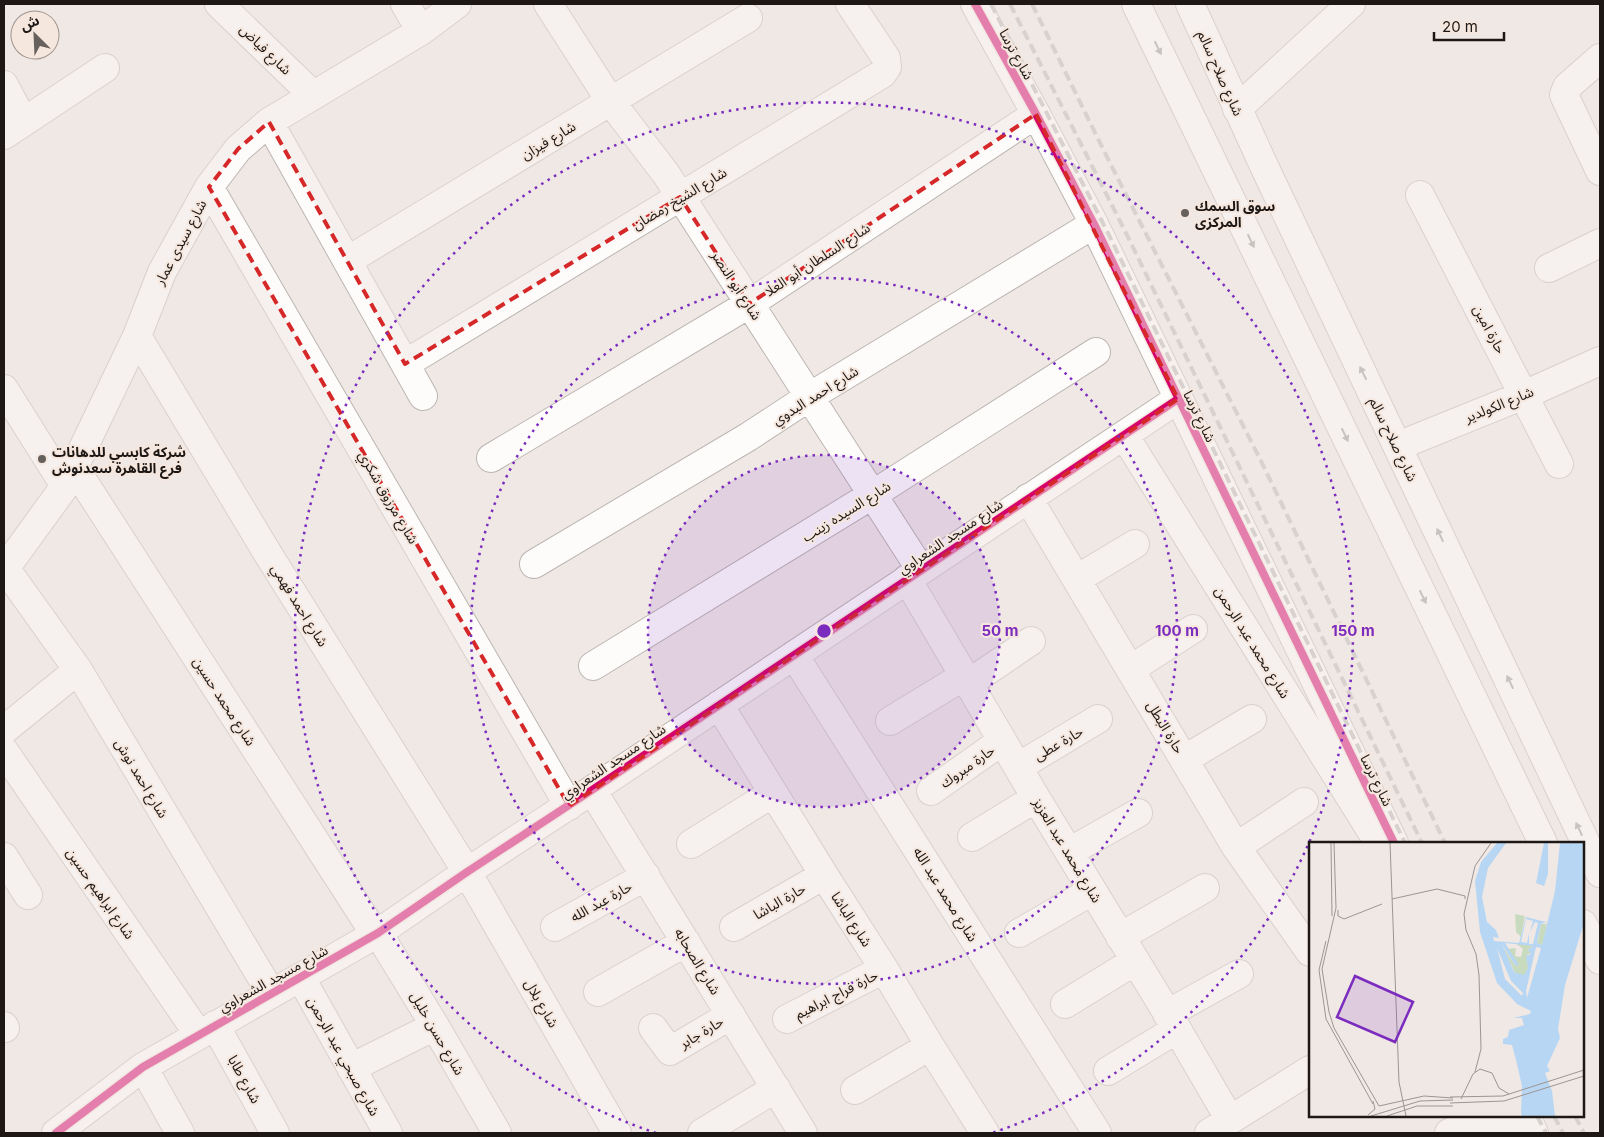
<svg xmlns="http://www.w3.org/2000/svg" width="1604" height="1137" viewBox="0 0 1604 1137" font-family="Inter,'Noto Sans Arabic',sans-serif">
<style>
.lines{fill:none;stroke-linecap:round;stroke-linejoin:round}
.minor-casing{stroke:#bcb6b2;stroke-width:30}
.highway-casing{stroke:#bcb6b2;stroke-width:30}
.minor{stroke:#fdfcfb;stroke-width:28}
.highway{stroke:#fdfcfb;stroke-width:28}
.rail{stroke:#bab8b7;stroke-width:4;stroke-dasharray:10 5;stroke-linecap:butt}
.cycleway-casing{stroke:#f6e7de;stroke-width:11}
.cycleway{stroke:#d6006c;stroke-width:8}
.oneway{fill:#989594}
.marked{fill:none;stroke:#d62828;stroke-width:4;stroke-dasharray:10 6;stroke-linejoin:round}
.ring{fill:none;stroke:#7b2cbf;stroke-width:2.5;stroke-dasharray:2.5 5}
.poi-dot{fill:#67615d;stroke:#f6e7de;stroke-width:2}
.labels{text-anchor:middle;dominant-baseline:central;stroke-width:4;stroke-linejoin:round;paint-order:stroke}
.street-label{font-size:14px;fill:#1d1815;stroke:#f6e7de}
.poi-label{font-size:14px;font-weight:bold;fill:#1d1815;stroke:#f6e7de;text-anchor:start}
.inset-road{fill:none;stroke:#9c9591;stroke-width:1}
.view{fill:#7b2cbf;fill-opacity:0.15;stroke:#7b2cbf;stroke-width:2.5}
.inset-edge{fill:none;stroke:#1d1815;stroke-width:2.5}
.centre{fill:#7b2cbf;stroke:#f6e7de;stroke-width:2.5}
.ring-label{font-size:15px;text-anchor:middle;font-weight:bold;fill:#7b2cbf;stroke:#f6e7de;stroke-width:4;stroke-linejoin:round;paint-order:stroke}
</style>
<rect width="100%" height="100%" fill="#f0e8e4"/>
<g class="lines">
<g class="minor-casing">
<path id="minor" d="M219 4 313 95
M405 4 421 31
M548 4 611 102 666 174 921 570
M975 4 1036 114 1094 224 1394 843
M1600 58 1567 87 1564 95 1600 171
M4 85 23 121
M1237 109 1351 4
M269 122 423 396
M4 135 105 68
M209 187 569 806
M1420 195 1559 464
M347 261 748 18
M1549 268 1600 243
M137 336 268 554 467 872 617 1133
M405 364 882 74 887 67 886 58 850 4
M4 389 65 486
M1124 435 1372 832
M1398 446 1524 395 1600 361
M491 458 749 304 1036 114
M74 467 375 934
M1028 498 1236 847 1310 952
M534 564 748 437 809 397 1094 224
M5 568 78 670 271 993
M4 570 65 486 137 336 162 272 209 187 238 149 269 122 421 31 457 4
M907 579 1036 798 1177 1029 1230 1120
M1077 579 1135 544
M794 655 1097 1133
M593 666 872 495 1096 352
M1131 669 1193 629
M969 683 1031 641
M719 705 824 875 884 969 930 1046 985 1133
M890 721 964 676
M4 730 78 670
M4 751 199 1035
M1185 759 1252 719
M1018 767 1098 719
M592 790 803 1133
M931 791 1002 741
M972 837 1036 798
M691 844 773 793
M1236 847 1304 802
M1069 852 1138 813
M4 857 28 895
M555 927 646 876
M734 927 824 875
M378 933 435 1026 497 1133
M1019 933 1092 891
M1120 937 1205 888
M301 978 388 1133
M598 992 686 942
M1065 1004 1135 961
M1167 1014 1239 974
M787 1019 884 969
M215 1025 275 1133
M4 1026 5 1028
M653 1028 670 1051 731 1015
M143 1067 180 1133
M351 1068 435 1026
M1108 1071 1177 1029
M855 1090 930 1046
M56 1133 143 1067 378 933 467 872 592 790 1178 399
M702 1133 776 1088
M1209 1133 1310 1070
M1449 1133 1479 1118H1495L1503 1121 1528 1120 1534 1133"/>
</g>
<g class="highway-casing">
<path id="highway" d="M1136 4 1543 843
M1190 4 1264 166 1600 873
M1583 924 1600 960"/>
</g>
<use href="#minor" class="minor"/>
<use href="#highway" class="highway"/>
<path class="rail" d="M991 4 1109 235 1405 843
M1010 4 1125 231 1422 843
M1032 4 1103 149 1261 461 1445 843
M1537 1116 1546 1133
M1554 1116 1563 1133
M1575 1116 1584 1133"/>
<g class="cycleway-casing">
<path id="cycleway" d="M975 4 1036 114 1094 224 1394 843
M56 1133 143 1067 378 933 467 872 592 790 1178 399"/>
</g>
<use href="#cycleway" class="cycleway"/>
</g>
<defs><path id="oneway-solid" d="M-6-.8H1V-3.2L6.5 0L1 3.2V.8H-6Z" transform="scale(1.25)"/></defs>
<g class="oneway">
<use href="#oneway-solid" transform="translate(1158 48) rotate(64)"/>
<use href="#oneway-solid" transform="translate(1251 241) rotate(64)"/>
<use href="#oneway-solid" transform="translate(1363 373) rotate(-116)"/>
<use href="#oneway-solid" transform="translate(1345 435) rotate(64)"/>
<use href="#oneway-solid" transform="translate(1440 535) rotate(-115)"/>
<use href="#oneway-solid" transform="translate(1423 597) rotate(64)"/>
<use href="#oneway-solid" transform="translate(1510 682) rotate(-115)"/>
<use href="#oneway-solid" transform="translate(1579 829) rotate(-115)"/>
</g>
<path d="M0 0H1604V1137H0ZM1036 114 1178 399 569 806 209 187 238 149 269 122 405 364 680 197 749 304Z" fill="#f0e8e4" fill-opacity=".55" fill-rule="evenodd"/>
<path class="marked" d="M1036 114 1178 399 569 806 209 187 238 149 269 122 405 364 680 197 749 304Z"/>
<circle cx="824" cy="631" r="176" fill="#7b2cbf" fill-opacity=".12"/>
<g class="ring">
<circle cx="824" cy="631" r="176"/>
<circle cx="824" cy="631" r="353"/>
<path d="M656 1133A529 529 0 1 1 992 1133"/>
</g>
<g class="poi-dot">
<circle cx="1185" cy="213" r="5"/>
<circle cx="42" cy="459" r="5"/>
</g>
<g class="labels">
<g class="street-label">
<text transform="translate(266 49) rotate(44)">شارع فياض</text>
<text transform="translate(1017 54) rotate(61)">شارع ترسا</text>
<text transform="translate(1221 73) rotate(66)">شارع صلاح سالم</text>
<text transform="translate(548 140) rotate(-31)">شارع فيزان</text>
<text transform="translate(679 198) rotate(-31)">شارع الشيخ رمضان</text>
<text transform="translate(180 242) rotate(-62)">شارع سيدى عمار</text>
<text transform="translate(817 259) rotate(-33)">شارع السلطان أبو العلا</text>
<text transform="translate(737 285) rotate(57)">شارع أبو النصر</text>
<text transform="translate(1490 329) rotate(62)">حارة امين</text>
<text transform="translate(815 395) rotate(-32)">شارع احمد البدوي</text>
<text transform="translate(1499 404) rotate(-22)">شارع الكولدير</text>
<text transform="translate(1200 416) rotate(64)">شارع ترسا</text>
<text transform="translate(1394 439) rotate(64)">شارع صلاح سالم</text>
<text transform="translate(389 497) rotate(60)">شارع مرزوق شكري</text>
<text transform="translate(846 511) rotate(-32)">شارع السيده زينب</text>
<text transform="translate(950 536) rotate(-34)">شارع مسجد الشعراوي</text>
<text transform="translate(300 605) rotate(58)">شارع احمد فهمي</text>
<text transform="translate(1253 642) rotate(58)">شارع محمد عبد الرحمن</text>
<text transform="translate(225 701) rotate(57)">شارع محمد حسين</text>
<text transform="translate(1166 727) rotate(59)">حارة البطل</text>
<text transform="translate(1058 743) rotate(-30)">حارة عطى</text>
<text transform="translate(613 761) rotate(-34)">شارع مسجد الشعراوي</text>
<text transform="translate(967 766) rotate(-35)">حارة مبروك</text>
<text transform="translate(142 778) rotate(59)">شارع احمد نوش</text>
<text transform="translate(1377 780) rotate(64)">شارع ترسا</text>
<text transform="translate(1068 850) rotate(59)">شارع محمد عبد العزيز</text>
<text transform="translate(101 893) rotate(55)">شارع ابراهيم حسين</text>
<text transform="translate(946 894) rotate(58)">شارع محمد عبد الله</text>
<text transform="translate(601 901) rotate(-29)">حارة عبد الله</text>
<text transform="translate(779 901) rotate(-30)">حارة الباشا</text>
<text transform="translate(852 919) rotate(57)">شارع الباشا</text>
<text transform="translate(698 961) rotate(59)">شارع الصحابه</text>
<text transform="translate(273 978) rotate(-29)">شارع مسجد الشعراوي</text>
<text transform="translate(836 994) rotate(-27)">حارة فراج ابراهيم</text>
<text transform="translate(542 1003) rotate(60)">شارع بلال</text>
<text transform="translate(701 1032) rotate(-31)">حارة جابر</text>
<text transform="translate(438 1033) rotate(60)">شارع حسن خليل</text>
<text transform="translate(344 1056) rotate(61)">شارع صبحي عبد الرحمن</text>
<text transform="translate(245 1079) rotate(61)">شارع طابا</text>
</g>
<g class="poi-label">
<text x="1195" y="205">سوق السمك<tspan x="1195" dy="16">المركزى</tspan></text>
<text x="52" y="451">شركة كابسي للدهانات<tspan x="52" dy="16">فرع القاهرة سعدنوش</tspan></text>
</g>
</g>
<g transform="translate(1309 842)">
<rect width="275" height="275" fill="#f0e8e4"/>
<path d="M206 72 216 74 212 95 207 90ZM238 78 236 96 233 103 228 102 232 82H237ZM206 101 224 104 219 108 222 111 218 113 219 126 215 134 206 131 193 103 206 123H210L198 107 207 106 206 114 212 115 214 107Z" fill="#c9dbbe"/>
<path d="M188 1H197L179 26 173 55 178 80 187 88 190 96 184 95 185 99 210 101 217 75 237 80 232 82 230 91 228 101 233 103 246 49 251 1H275L274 84 256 143 249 187 251 196 238 224 241 229 236 231 243 249 246 274H213L212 271 213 244 207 218 203 203 194 202V197L199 195 200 188 215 183 213 176H204L221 172 222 169 208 162 188 141 171 90 166 39 172 20ZM217 77 224 79 221 90 226 80 229 81 224 102H220V91L218 101 212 100ZM196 101 224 104 219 108 222 112 217 114 219 126 215 133 205 130 193 102 206 123H210ZM227 105 232 106 218 156 217 149ZM188 106 202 139 214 151 213 154 196 137ZM235 1H239V32L235 44 227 41Z" fill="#b7d6f4" fill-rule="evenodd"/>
<path class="inset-road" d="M22 1 23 74M25 1 27 66 13 127 20 170 25 186 70 264 115 254 144 256M81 1 90 240 97 274M83 57 128 47 156 54V57M29 68V74L35 77 73 62M17 99 10 128 17 177 64 262M166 230 172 207 170 133 167 112 157 88 155 72 166 24 182 1M141 255 194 254 275 228M152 257 164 232 171 227 183 231 190 246 200 252M141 261 195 259 275 234M59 273 66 267 64 259M62 274 111 259 144 258M78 274 108 264H144"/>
<path class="view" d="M46 134 104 160 86 200 28 175Z"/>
<rect width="275" height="275" class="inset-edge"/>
</g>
<circle cx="824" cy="631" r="8" class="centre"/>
<g class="ring-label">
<text x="1000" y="636">50 m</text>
<text x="1177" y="636">100 m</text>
<text x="1353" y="636">150 m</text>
</g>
<rect width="1604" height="1137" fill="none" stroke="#1d1815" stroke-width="10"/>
<g transform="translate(35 35) rotate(336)"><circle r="24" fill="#f6e7de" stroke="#9f948e"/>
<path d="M0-4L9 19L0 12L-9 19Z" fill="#67615d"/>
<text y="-8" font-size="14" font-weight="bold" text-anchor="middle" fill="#1d1815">ش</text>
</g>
<path d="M1434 32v8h70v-8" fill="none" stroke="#1d1815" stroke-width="2.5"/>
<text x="1442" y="32" font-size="15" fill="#1d1815" stroke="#f6e7de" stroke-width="4" paint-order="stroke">20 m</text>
</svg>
